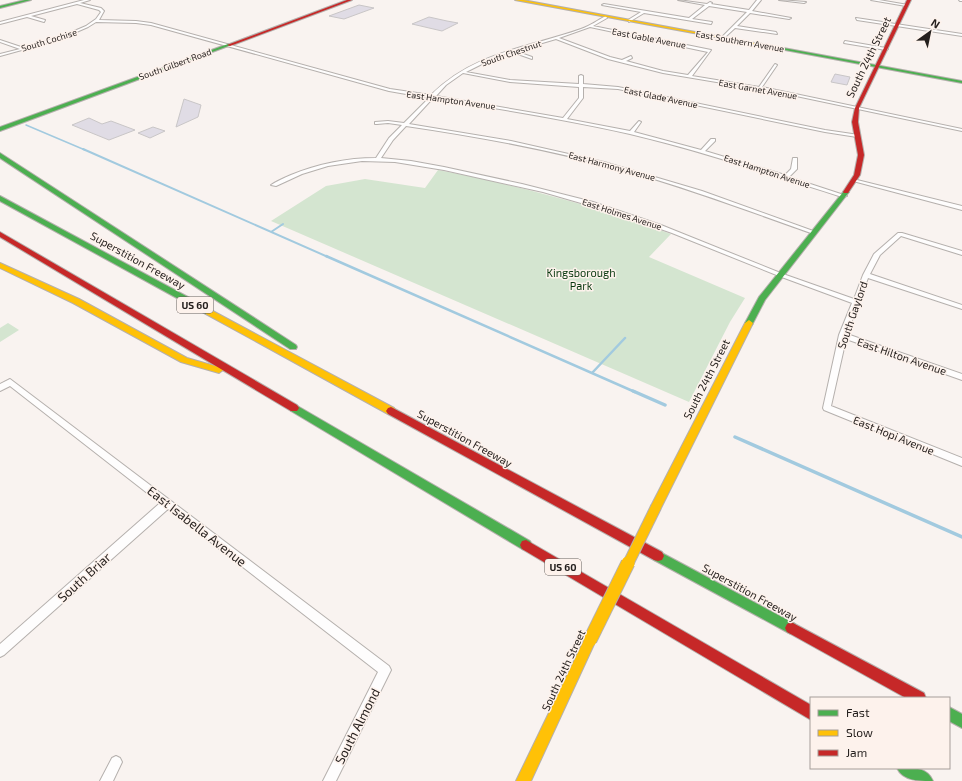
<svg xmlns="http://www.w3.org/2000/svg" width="962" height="781" viewBox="0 0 962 781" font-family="'Exo 2',sans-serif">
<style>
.green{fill:#d4e5d0}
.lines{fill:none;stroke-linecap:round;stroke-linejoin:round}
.stream-far3{stroke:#a2cadf;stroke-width:1.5}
.stream-far2{stroke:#a2cadf;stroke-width:2}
.stream-far1{stroke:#a2cadf;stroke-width:2.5}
.stream{stroke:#a2cadf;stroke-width:3.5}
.building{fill:#e0dce5;stroke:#c9c6c7}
.street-casing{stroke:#b5b0ad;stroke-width:2}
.fast-casing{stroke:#b5b0ad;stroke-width:2}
.slow-casing{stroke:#b5b0ad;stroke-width:2}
.jam-casing{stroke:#b5b0ad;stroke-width:2}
.street{fill:#fefdfd;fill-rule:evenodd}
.fast{fill:#4caf50;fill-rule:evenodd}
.slow{fill:#ffc107;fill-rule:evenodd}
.jam{fill:#c62828;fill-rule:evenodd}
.slow-bridge-far1-casing{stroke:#b5b0ad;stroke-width:12;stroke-linecap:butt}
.slow-bridge-casing{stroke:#b5b0ad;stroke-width:15;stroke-linecap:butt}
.slow-bridge-far1{stroke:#ffc107;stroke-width:10}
.slow-bridge{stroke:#ffc107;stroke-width:13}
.labels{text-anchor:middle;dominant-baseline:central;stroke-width:3;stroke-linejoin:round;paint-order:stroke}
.far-street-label{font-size:9px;fill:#241f1d;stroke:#fdf2ec}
.shield{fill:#fdf2ec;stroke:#655e5b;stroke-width:1}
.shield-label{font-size:10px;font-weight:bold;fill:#241f1d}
.street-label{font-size:11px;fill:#241f1d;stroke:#fdf2ec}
.park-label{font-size:11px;fill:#07370d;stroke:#fdf2ec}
.near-street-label{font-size:13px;fill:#241f1d;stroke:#fdf2ec}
</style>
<rect width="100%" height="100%" fill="#f9f3f0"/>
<path class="green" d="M438 170C517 185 595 206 671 234L649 257 745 298 730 322 689 402 271 221 326 186 365 179 425 188Z
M8 323 19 330 0 342V328Z"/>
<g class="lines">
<path class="stream-far3" d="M26 125 85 150"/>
<path class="stream-far2" d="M83 149 328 257
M271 232 283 224"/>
<path class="stream-far1" d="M326 256 635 392
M592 373 625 338"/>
<path class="stream" d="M633 391 665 405
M735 437 962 537"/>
</g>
<path class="building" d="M359 5 374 8 344 19 329 16Z
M429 17 447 21 458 23 442 31 412 24Z
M835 74 850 77 847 85 831 82Z
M184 99 201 105 198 117 176 127Z
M89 118 102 124 111 121 135 130 109 140 72 125Z
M153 127 165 131 150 138 138 133Z"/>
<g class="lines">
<g class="street-casing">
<path id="street" d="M84 0H90L80 3 101 8 104 11 99 20 136 21 151 23 390 89 431 95C474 52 527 48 581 29 590 26 598 20 606 16L607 18 593 26 711 50 692 76 759 87 775 64 777 65 762 87 962 129V131L782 93 663 73 608 59 556 39 515 51 532 57V59L512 52 496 57 466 72 510 80 579 84V76L581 75 583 76V84L618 87 825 130 859 135V136L857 137 825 132 618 89 583 87V98L567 119 630 131 639 121 641 122 634 132 701 150 711 139H715V141L705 151 785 175 791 169 793 158H797V169L789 177 847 196 842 197C772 175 702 151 630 134 565 119 499 109 433 98L409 124 511 141 604 162 702 191 816 232 813 234 811 233C751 212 691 189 630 172 556 151 482 137 406 126L393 140 381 158 411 161 444 167 522 184 593 202 661 225 783 274 854 299 863 275 874 254 898 233H902L962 251V255L901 236 880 255 870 274 962 305V309L868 278 847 334 962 374V380L846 339 831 406 962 458V466L824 410 823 408 839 335 852 303 779 276 672 233 612 212 543 192 444 170 395 162 362 161 328 166 302 174 276 186 271 185C277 181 284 178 291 175 318 164 346 158 376 158L389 138 402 125 388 123 377 124H375V122L388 121 404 123 429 98 389 91 151 25 136 23 96 22 88 27 58 40 0 56V54L20 49 0 42V40L24 48 72 32 86 26 96 19 101 12 99 10 77 4 31 16 45 20 44 22 27 17 0 24V22ZM590 27 708 52 688 75 663 71 626 61 632 58 631 56 622 60 610 57 559 38ZM463 73 510 82 579 87V98L563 118 436 96 446 85Z
M678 0 707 4 710 2 712 3 711 4 749 10 757 0H761L752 11 791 18 789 19 750 13 737 26 776 32 777 34 735 28 723 39 722 37 747 12 709 6 692 19 712 22 711 24 644 13 629 22 628 20 641 12 602 5 604 4 689 18 705 5Z
M779 0 806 2 804 3Z
M871 0H879L908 5 906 6Z
M959 0H962V1H960Z
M856 18 962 34V36L857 20Z
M845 41 886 48 888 49 886 50 844 43Z
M853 179 962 206V210L853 181Z
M10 379 389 666 391 670 389 674 336 781H323L378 672 168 509 4 655 0 657V644L160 503 10 386 0 391V384Z
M116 756 120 758 122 762 113 781H100L112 758Z"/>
</g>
<g class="fast-casing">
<path id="fast" d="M25 0H31L0 8V6Z
M757 43 962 81V83L758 45Z
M228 44 231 45 0 131V127Z
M0 153 296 345 297 347 296 349H290L0 158Z
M844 191 849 192 765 300 752 325H746L745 323 759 297Z
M0 196 212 310 213 312 212 314H206L0 201Z
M294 404 530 541 532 545 530 549 526 550 522 549 291 411 289 408 291 405Z
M658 551 795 624 797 628 795 632 791 634 787 632 654 560 652 556 654 552Z
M949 707 962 714V728L949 721Z
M897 768C910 768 927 766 933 781 920 781 903 781 897 768Z"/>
</g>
<g class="slow-casing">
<path id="slow" d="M515 0H523L760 44 758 45Z
M0 263 79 299 187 358 222 368 223 370 219 373 181 362 73 303 0 268Z
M209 309 394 408 396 411 394 414H388L206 314 205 312 206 310Z
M749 320 753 323 660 510 656 512 652 510 651 507 652 504 745 323Z
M590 634 594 636 596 640 531 781H516L586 636Z"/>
</g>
<g class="jam-casing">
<path id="jam" d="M347 0H352L230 46 227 45Z
M907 0H911L859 108 858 122 864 155 860 175 848 193H844L843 192 854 175 858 155 852 122 855 108Z
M0 232 297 405 299 408 297 411H291L0 237Z
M391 407 662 552 664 556 662 560 658 561 654 560 388 414 386 411 388 408Z
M526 540 811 705V720L522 549 520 545 522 541Z
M791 622 924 693 926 698H906L787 632 785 628 787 624Z"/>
</g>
<use href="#street" class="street"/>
<use href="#fast" class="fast"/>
<use href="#slow" class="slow"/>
<use href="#jam" class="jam"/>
<g class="slow-bridge-far1-casing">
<path id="slow-bridge-far1" d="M628 564 656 507"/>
</g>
<g class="slow-bridge-casing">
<path id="slow-bridge" d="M590 640 628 563"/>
</g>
<use href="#slow-bridge-far1" class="slow-bridge-far1"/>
<use href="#slow-bridge" class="slow-bridge"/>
</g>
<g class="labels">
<g class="far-street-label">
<text transform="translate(649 38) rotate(11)">East Gable Avenue</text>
<text transform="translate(49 40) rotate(-17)">South Cochise</text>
<text transform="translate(740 41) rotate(10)">East Southern Avenue</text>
<text transform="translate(511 53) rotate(-19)">South Chestnut</text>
<text transform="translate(175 64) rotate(-20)">South Gilbert Road</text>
<text transform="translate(758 89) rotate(10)">East Garnet Avenue</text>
<text transform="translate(661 97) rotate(12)">East Glade Avenue</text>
<text transform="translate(451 100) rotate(8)">East Hampton Avenue</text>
<text transform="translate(612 166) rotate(15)">East Harmony Avenue</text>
<text transform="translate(767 171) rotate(18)">East Hampton Avenue</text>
<text transform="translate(622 214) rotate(18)">East Holmes Avenue</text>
</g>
<g class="shield">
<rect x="177" y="297" width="36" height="16" rx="3"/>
<rect x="545" y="559" width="36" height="16" rx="3"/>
</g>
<g class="shield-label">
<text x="195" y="305">US 60</text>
<text x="563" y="567">US 60</text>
</g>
<g class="street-label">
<text transform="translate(868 57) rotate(-64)">South 24th Street</text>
<text transform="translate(138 260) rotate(29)">Superstition Freeway</text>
<text transform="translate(852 315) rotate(-71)">South Gaylord</text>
<text transform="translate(902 356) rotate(19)">East Hilton Avenue</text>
<text transform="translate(706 379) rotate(-63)">South 24th Street</text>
<text transform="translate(894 435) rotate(22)">East Hopi Avenue</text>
<text transform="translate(465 438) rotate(29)">Superstition Freeway</text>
<text transform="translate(750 592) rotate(29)">Superstition Freeway</text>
<text transform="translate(563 670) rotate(-65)">South 24th Street</text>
</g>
<g class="park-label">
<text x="581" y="272">Kingsborough<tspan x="581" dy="13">Park</tspan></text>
</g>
<g class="near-street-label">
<text transform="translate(197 526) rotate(38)">East Isabella Avenue</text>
<text transform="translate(84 577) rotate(-42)">South Briar</text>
<text transform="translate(357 726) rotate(-63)">South Almond</text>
</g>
</g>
<rect x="810" y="697" width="140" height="72" fill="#fdf2ec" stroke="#a69e99"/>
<rect x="818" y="710" width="20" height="6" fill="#4caf50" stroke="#a69e99"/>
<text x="846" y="717" font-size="12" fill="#241f1d">Fast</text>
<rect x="818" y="730" width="20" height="6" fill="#ffc107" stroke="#a69e99"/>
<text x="846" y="737" font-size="12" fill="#241f1d">Slow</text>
<rect x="818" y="750" width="20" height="6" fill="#c62828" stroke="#a69e99"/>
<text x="846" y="757" font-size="12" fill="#241f1d">Jam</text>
<g transform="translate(930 32) rotate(33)" stroke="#fdf2ec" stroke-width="3" paint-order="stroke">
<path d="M0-3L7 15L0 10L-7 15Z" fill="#241f1d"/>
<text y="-6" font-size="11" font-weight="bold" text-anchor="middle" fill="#241f1d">N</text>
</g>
</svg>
